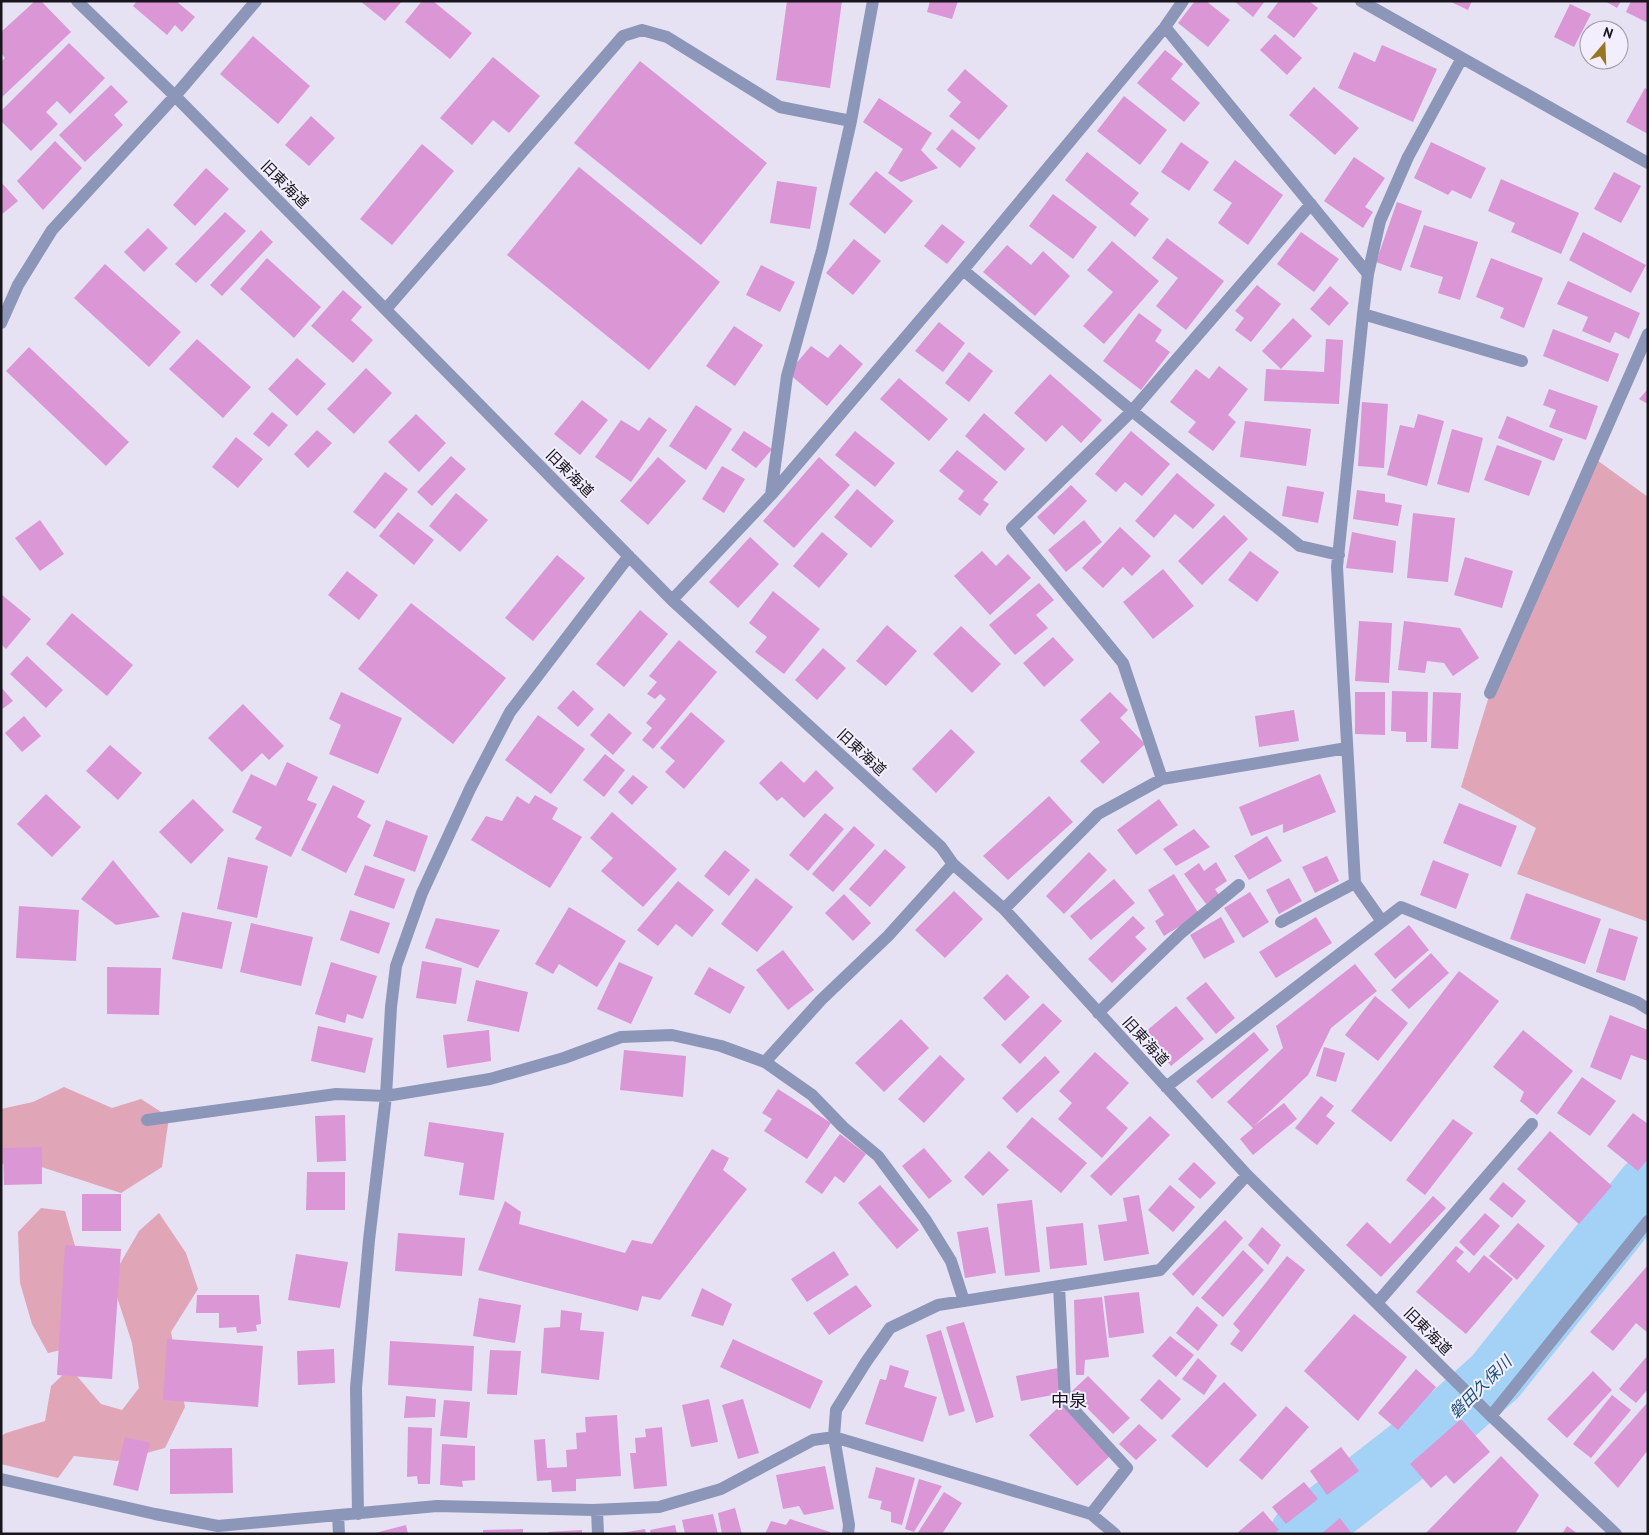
<svg xmlns="http://www.w3.org/2000/svg" width="1649" height="1535" viewBox="0 0 1649 1535" font-family="'PT Sans','Noto Sans JP',sans-serif">
<style>
.green{fill:#e1a5b8}
.lines{fill:none;stroke-linecap:round;stroke-linejoin:round}
.river{stroke:#a4d2f6;stroke-width:62}
.building{fill:#db96d6}
.minor{stroke:#8b96b9;stroke-width:12}
.labels{text-anchor:middle;dominant-baseline:central;stroke-width:4;stroke-linejoin:round;paint-order:stroke}
.street-label{font-size:15px;fill:#18161c;stroke:#f3eefd}
.water-label{font-size:16px;font-style:italic;fill:#16537a;stroke:#f3eefd}
.quarter-label{font-size:18px;fill:#18161c;stroke:#f3eefd}
</style>
<rect width="100%" height="100%" fill="#e6e1f3"/>
<path class="green" d="M1594 458 1648 497V922L1517 874 1536 828 1461 787 1490 693Z
M64 1087 112 1108 141 1099 169 1117 162 1167 121 1193 14 1158 1 1165V1109L33 1102Z
M41 1208 65 1211 75 1246 87 1275 78 1346 48 1353 32 1324 20 1283 18 1232Z
M159 1213 186 1253 198 1289 171 1332 185 1407 165 1448 117 1461 74 1456 58 1478 1 1464V1436L6 1433 45 1421 51 1386 70 1368 101 1404 122 1410 139 1388 132 1343 117 1297V1269L139 1231Z"/>
<g class="lines">
<path class="river" d="M1301 1534 1439 1427 1495 1377 1648 1186"/>
</g>
<path class="building" d="M35 1H41L71 32 1 98V62L5 58 1 53V32Z
M137 1H176L195 17 182 32 175 25 167 35 133 6Z
M360 1H402L385 21Z
M422 1H433L472 33 450 59 405 22Z
M787 1H842L830 88 776 80Z
M930 1H958L952 19 927 12Z
M1195 1H1206L1230 20 1208 47 1178 23Z
M1234 1H1265L1253 17Z
M1279 1H1309L1318 8 1294 38 1267 17Z
M1449 1H1472L1468 10Z
M1605 1H1621L1617 8Z
M1631 1H1648V23L1626 12Z
M1570 4 1591 14 1574 47 1554 37Z
M1275 34 1302 58 1287 75 1260 50Z
M253 36 310 86 278 124 220 74Z
M69 43 105 78 70 114 57 101 46 112 58 124 31 151 1 121V111Z
M1382 45 1437 69 1413 122 1338 88 1354 52 1375 62Z
M1165 50 1183 64 1171 79 1200 103 1184 122 1137 83Z
M493 57 540 96 509 133 493 120 472 145 440 118Z
M640 61 767 163 701 245 574 143Z
M965 69 1008 106 979 140 949 116 961 102 947 90Z
M111 85 128 102 114 115 123 125 85 162 59 135Z
M1314 87 1359 128 1335 155 1289 115Z
M1645 88 1648 90V134L1626 122Z
M1124 96 1167 130 1140 165 1097 131Z
M879 98 932 133 921 150 938 168 901 182 888 173 903 149 863 122Z
M311 116 335 138 309 166 285 145Z
M952 129 976 148 960 168 936 149Z
M55 141 82 168 43 210 17 181Z
M1181 142 1209 162 1189 191 1161 172Z
M1431 142 1486 168 1471 199 1452 190 1448 195 1414 178Z
M422 144 454 171 392 245 360 219Z
M1087 152 1139 193 1130 204 1149 219 1135 237 1065 180Z
M1354 157 1385 178 1365 207 1373 212 1363 228 1324 201Z
M1235 160 1283 195 1248 245 1218 223 1232 203 1213 190Z
M579 167 720 282 649 370 507 255Z
M206 168 229 189 195 226 173 205Z
M876 171 913 201 885 234 849 204Z
M1614 172 1641 186 1621 223 1594 209Z
M1501 179 1579 213 1561 254 1511 232 1515 223 1488 211Z
M777 181 817 187 810 229 770 223Z
M1 182 18 201 1 215Z
M1053 194 1097 227 1073 259 1029 226Z
M1397 202 1422 211 1401 271 1376 262Z
M225 212 246 231 196 283 175 264Z
M942 224 965 242 947 264 924 246Z
M1424 225 1478 242 1460 300 1438 293 1443 277 1410 267Z
M148 228 168 248 144 272 124 252Z
M261 230 273 242 222 296 210 285Z
M1301 232 1339 259 1314 292 1277 264Z
M1583 232 1646 265 1631 293 1569 260Z
M1167 238 1224 281 1186 330 1156 306 1178 278 1152 258Z
M854 239 881 261 853 295 826 273Z
M1112 241 1159 281 1104 344 1083 326 1113 292 1087 270Z
M1007 245 1031 265 1043 251 1070 276 1035 316 983 272Z
M267 258 321 307 294 338 240 289Z
M1491 258 1543 278 1524 328 1500 318 1504 308 1476 297Z
M105 264 181 332 149 367 74 298Z
M761 265 795 282 780 312 746 295Z
M1568 281 1640 313 1629 339 1615 332 1610 343 1582 331 1588 317 1557 304Z
M1257 285 1281 304 1251 342 1235 330 1244 318 1235 311Z
M1330 286 1349 303 1329 326 1310 309Z
M343 290 362 307 351 320 373 340 353 363 311 326Z
M1139 313 1162 330 1155 341 1170 352 1141 390 1103 361Z
M1293 318 1312 336 1281 369 1262 351Z
M939 322 965 343 943 372 915 351Z
M734 326 763 345 735 386 706 366Z
M1553 329 1619 354 1608 382 1543 356Z
M197 339 251 387 223 418 169 369Z
M1326 339 1343 340 1339 404 1264 401 1266 369 1324 372Z
M840 344 863 364 827 406 788 373 811 346 828 358Z
M29 347 129 442 106 466 6 371Z
M969 352 993 371 969 402 945 383Z
M297 358 326 384 297 416 268 389Z
M1219 366 1248 389 1228 415 1236 422 1213 451 1188 432 1196 422 1170 402 1196 369 1209 379Z
M366 368 392 393 354 434 327 409Z
M1050 374 1102 420 1081 443 1062 425 1046 442 1014 413Z
M899 378 948 419 929 441 880 399Z
M1549 389 1598 406 1586 440 1549 427 1556 410 1543 405Z
M1648 389V404L1639 399Z
M582 400 608 420 580 455 554 434Z
M1362 402 1388 404 1384 468 1358 466Z
M696 405 732 429 706 470 669 446Z
M272 412 288 425 269 447 253 434Z
M984 413 1025 449 1005 471 965 436Z
M416 414 446 443 419 472 388 442Z
M1418 414 1444 421 1427 486 1387 475 1400 425 1414 428Z
M1507 416 1563 439 1554 461 1498 438Z
M649 417 667 430 631 482 595 457 621 420 639 431Z
M1245 421 1311 429 1306 466 1240 457Z
M1452 429 1483 438 1469 493 1437 484Z
M317 430 332 443 308 468 294 454Z
M744 431 772 449 756 468 731 450Z
M855 431 895 463 875 487 835 455Z
M1131 431 1170 464 1142 496 1125 482 1116 492 1095 474Z
M236 437 263 459 238 488 212 467Z
M1497 445 1542 461 1529 496 1484 480Z
M957 450 998 482 983 500 989 504 980 516 958 499 964 491 939 471Z
M451 456 466 469 432 506 417 492Z
M658 457 686 481 648 525 620 501Z
M819 457 850 485 794 548 763 521Z
M722 466 745 479 724 513 702 499Z
M385 472 408 489 375 529 353 512Z
M1177 473 1215 505 1193 529 1175 514 1154 538 1135 521Z
M1071 485 1087 501 1054 535 1037 517Z
M1287 486 1324 492 1318 523 1282 516Z
M857 489 894 521 871 548 834 517Z
M1357 490 1385 494V502L1402 505 1398 526 1353 519Z
M456 493 488 520 460 552 429 526Z
M398 512 434 540 414 565 379 536Z
M1413 513 1455 518 1448 582 1407 578Z
M1224 515 1248 539 1202 585 1178 561Z
M40 520 64 554 40 571 15 538Z
M1084 520 1102 542 1066 572 1048 550Z
M1120 527 1151 556 1132 576 1123 567 1103 588 1082 568Z
M822 532 848 554 819 588 793 566Z
M1352 532 1396 541 1393 573 1346 568Z
M750 537 779 564 738 608 709 582Z
M982 551 996 566 1008 554 1031 578 990 615 954 576Z
M1250 551 1279 572 1257 602 1228 580Z
M557 555 585 578 533 641 505 618Z
M1465 557 1513 571 1502 608 1454 595Z
M1163 569 1194 606 1153 639 1123 602Z
M347 571 378 595 359 620 328 595Z
M1039 583 1054 600 1036 615 1048 628 1015 655 989 625Z
M773 591 820 629 784 674 755 652 767 637 749 623Z
M1 594 31 619 6 649 1 644Z
M411 603 506 678 453 744 358 669Z
M640 610 668 634 624 687 596 664Z
M72 613 133 665 107 696 46 644Z
M1359 621 1392 623 1389 683 1355 681Z
M1404 621 1460 628 1479 658 1453 676 1444 663 1427 661 1425 673 1398 670Z
M887 625 917 651 886 686 856 661Z
M961 626 1001 664 972 693 933 654Z
M1053 637 1074 660 1044 687 1023 663Z
M679 640 717 672 653 749 642 740 652 728 646 723 666 699 660 694 655 699 647 694 657 682 649 676Z
M823 648 846 668 817 700 795 680Z
M27 656 63 690 46 708 10 674Z
M1 687 13 701 1 710Z
M573 690 594 709 578 727 557 708Z
M1392 691 1428 692 1427 742H1406V732L1391 731Z
M341 692 402 718 378 774 329 754 341 725 329 719Z
M1110 692 1128 710 1120 718 1145 744 1103 784 1080 761 1100 742 1080 720Z
M1355 692H1385V735L1355 734Z
M1433 692 1461 693 1458 749 1431 748Z
M243 704 284 746 269 760 262 753 242 772 208 738Z
M1294 710 1299 741 1259 747 1255 716Z
M691 712 725 741 684 789 665 772 675 761 660 748Z
M609 713 632 733 613 755 590 735Z
M538 715 585 749 551 794 505 760Z
M24 716 41 736 22 752 5 733Z
M951 729 975 752 936 793 912 769Z
M110 745 142 773 118 800 86 771Z
M605 754 625 770 604 797 583 780Z
M781 761 804 783 816 770 834 788 804 818 782 797 777 801 759 783Z
M287 762 318 777 307 800 317 804 291 857 255 839 262 827 232 812 251 774 276 786Z
M1320 774 1336 812 1283 833V824L1251 836 1239 807Z
M633 775 648 787 632 805 618 792Z
M333 785 365 801 357 817 371 825 346 873 301 850Z
M46 794 81 827 52 857 17 824Z
M535 795 558 808 552 819 582 837 550 888 471 840 486 816 502 821 517 796 529 804Z
M1049 796 1073 822 1008 880 983 856Z
M193 799 224 830 191 864 159 832Z
M1159 799 1178 825 1136 855 1117 830Z
M1459 803 1517 826 1501 867 1443 843Z
M612 812 677 869 643 907 601 871 613 858 590 838Z
M825 813 844 829 808 871 789 855Z
M386 820 428 836 415 872 373 856Z
M854 826 875 845 833 892 812 874Z
M1194 829 1210 847 1176 866 1163 849Z
M1267 836 1282 861 1249 880 1234 856Z
M885 849 906 867 870 907 849 889Z
M725 850 750 870 729 896 704 876Z
M1089 852 1107 870 1064 914 1046 896Z
M1327 856 1339 881 1315 893 1302 867Z
M228 857 268 866 257 918 217 909Z
M113 860 160 917 116 925 81 899Z
M1433 860 1469 874 1456 909 1420 895Z
M1216 862 1227 881 1215 889 1219 895 1206 904 1184 874 1199 863 1204 871Z
M365 865 405 879 394 909 354 895Z
M1174 874 1199 914 1164 936 1155 921 1164 915 1148 890Z
M756 878 793 907 757 952 721 924Z
M1289 878 1302 901 1279 914 1266 890Z
M1114 879 1135 903 1091 940 1070 916Z
M678 881 714 910 692 937 676 924 658 946 637 930Z
M954 891 983 919 945 958 915 930Z
M1250 892 1269 922 1243 938 1224 908Z
M1526 893 1601 919 1585 964 1510 939Z
M844 894 871 923 853 941 825 913Z
M19 906 79 910 76 961 16 958Z
M569 907 626 941 597 987 559 964 553 974 535 964Z
M350 910 390 923 379 954 340 940Z
M182 912 232 922 222 969 172 959Z
M1133 916 1145 928 1135 937 1147 949 1112 983 1088 959Z
M1221 917 1235 942 1204 959 1190 935Z
M1316 917 1332 943 1276 978 1259 952Z
M436 918 500 930 478 968 425 948Z
M251 923 313 937 301 986 240 972Z
M1409 925 1429 950 1395 979 1374 954Z
M1609 928 1638 937 1625 981 1596 972Z
M783 950 814 990 788 1010 756 970Z
M1431 953 1449 973 1409 1009 1391 990Z
M422 961 462 968 456 1004 416 998Z
M331 962 377 976 363 1019 347 1014 345 1023 315 1014Z
M619 962 653 977 631 1024 597 1009Z
M1355 964 1377 991 1331 1028 1308 1075 1254 1126 1284 1103 1297 1119 1253 1155 1240 1139 1253 1128 1227 1102 1283 1048 1276 1026Z
M107 967 161 968 159 1015 107 1014Z
M709 967 745 987 730 1014 694 994Z
M1459 971 1499 1001 1391 1142 1351 1111Z
M1007 974 1030 997 1005 1021 983 998Z
M476 980 528 992 519 1032 467 1021Z
M1206 982 1235 1018 1216 1034 1186 998Z
M1375 996 1408 1023 1378 1061 1345 1035Z
M1043 1003 1062 1021 1020 1064 1001 1045Z
M1176 1006 1204 1039 1171 1066 1144 1033Z
M1610 1015 1648 1030V1061L1631 1055 1621 1080 1590 1067Z
M901 1019 929 1048 884 1092 855 1063Z
M318 1026 373 1038 365 1073 311 1061Z
M489 1030 491 1061 447 1068 443 1035Z
M1523 1030 1573 1071 1537 1115 1520 1101 1524 1092 1493 1067Z
M1254 1032 1269 1050 1212 1099 1196 1081Z
M1324 1047 1345 1053 1336 1082 1316 1076Z
M624 1050 686 1056 683 1097 620 1090Z
M1095 1052 1129 1083 1106 1108 1128 1128 1102 1158 1058 1119 1072 1103 1059 1091Z
M940 1055 965 1079 924 1123 898 1099Z
M1045 1056 1060 1072 1017 1113 1002 1098Z
M1582 1077 1616 1101 1590 1136 1557 1113Z
M778 1089 831 1123 807 1159 764 1131 772 1119 762 1113Z
M1321 1096 1334 1106 1326 1116 1335 1123 1317 1145 1295 1128Z
M1633 1113 1648 1124V1159L1638 1171 1607 1146Z
M345 1115 346 1161 317 1162 315 1116Z
M1150 1116 1170 1135 1111 1196 1090 1176Z
M1032 1117 1087 1163 1061 1193 1006 1147Z
M1453 1119 1473 1133 1425 1195 1406 1180Z
M429 1122 504 1133 494 1200 459 1195 464 1163 424 1156Z
M1550 1131 1612 1186 1579 1224 1517 1169Z
M840 1134 866 1154 844 1183 835 1176 822 1194 805 1182Z
M42 1147V1184L4 1185 3 1148Z
M924 1148 952 1181 929 1199 902 1166Z
M712 1149 729 1158 723 1170 747 1189 660 1300 642 1296 638 1311 478 1270 505 1201 521 1212 519 1224 625 1253 632 1240 652 1244Z
M989 1151 1009 1170 983 1196 964 1177Z
M1194 1162 1216 1183 1200 1199 1178 1179Z
M307 1172H345V1210H306Z
M1503 1182 1526 1201 1512 1218 1489 1199Z
M880 1185 919 1230 897 1249 858 1203Z
M1170 1185 1195 1207 1173 1232 1148 1210Z
M82 1194H121V1231H82Z
M1139 1195 1149 1254 1104 1261 1098 1225 1127 1221 1123 1198Z
M1433 1196 1446 1208 1381 1277 1346 1245 1367 1222 1390 1244Z
M1032 1200 1040 1272 1005 1276 997 1204Z
M1485 1213 1500 1226 1474 1256 1459 1242Z
M1225 1220 1243 1238 1193 1296 1172 1274Z
M1083 1223 1087 1265 1050 1269 1046 1227Z
M1518 1223 1545 1246 1517 1280 1489 1256Z
M988 1227 996 1273 965 1278 957 1232Z
M1262 1227 1281 1245 1268 1265 1248 1245Z
M398 1233 465 1238 462 1276 395 1271Z
M65 1245 121 1249 112 1379 57 1375Z
M1456 1246 1464 1252 1456 1261 1469 1273 1484 1255 1513 1279 1466 1334 1416 1292Z
M1243 1250 1264 1270 1223 1317 1201 1298Z
M834 1251 849 1275 807 1302 791 1279Z
M296 1254 348 1262 340 1308 288 1300Z
M1287 1256 1305 1270 1242 1352 1230 1344 1240 1331 1233 1324Z
M1648 1265V1333L1636 1323 1613 1351 1590 1332Z
M856 1285 872 1306 829 1335 813 1313Z
M702 1288 732 1304 723 1326 691 1316Z
M1139 1292 1144 1333 1109 1338 1104 1296Z
M197 1295H259L261 1324 256 1325 257 1331 237 1333 236 1327 219 1328V1313H196Z
M1102 1297 1109 1357 1085 1360 1084 1375H1076L1074 1300Z
M479 1298 521 1305 515 1343 473 1336Z
M1197 1306 1218 1325 1198 1351 1176 1333Z
M561 1310 582 1313 580 1330 604 1332 599 1380 541 1373 544 1328 560 1327Z
M1354 1314 1407 1357 1358 1421 1304 1371Z
M964 1322 994 1417 976 1423 946 1327Z
M941 1330 965 1411 949 1416 926 1335Z
M1170 1336 1194 1355 1176 1377 1152 1356Z
M167 1339 263 1346 258 1407 163 1400Z
M733 1339 823 1381 810 1409 720 1367Z
M390 1341 474 1346 472 1391 388 1385Z
M334 1349 335 1383 298 1385 297 1351Z
M490 1350 521 1351 517 1395 487 1394Z
M1648 1355V1389L1636 1403 1619 1389Z
M1198 1358 1217 1376 1204 1395 1182 1379Z
M890 1365 909 1371 904 1387 937 1397 923 1442 865 1424 880 1379 886 1380Z
M1058 1368 1063 1393 1021 1401 1016 1376Z
M1416 1369 1436 1387 1398 1430 1378 1413Z
M1593 1371 1612 1390 1567 1438 1547 1419Z
M1088 1376 1130 1418 1113 1434 1071 1392Z
M1159 1379 1181 1399 1162 1420 1140 1400Z
M1224 1382 1257 1415 1207 1468 1171 1436Z
M1612 1395 1631 1410 1591 1458 1573 1444Z
M406 1396 436 1399 435 1417 404 1418Z
M709 1399 718 1442 691 1447 682 1405Z
M743 1399 759 1453 738 1459 722 1405Z
M444 1400 470 1402 467 1438 440 1436Z
M1648 1402V1450L1618 1488 1594 1463Z
M1062 1404 1110 1456 1077 1486 1029 1435Z
M1286 1406 1309 1427 1262 1480 1239 1460Z
M617 1415 621 1476 576 1479V1491L552 1492 551 1480 537 1481 534 1440 545 1439 547 1468 567 1467 566 1450 577 1449 576 1433 586 1432 585 1417Z
M1461 1419 1490 1452 1454 1484 1446 1475 1431 1488 1410 1464Z
M1139 1424 1157 1440 1136 1460 1119 1444Z
M408 1427 432 1428 430 1484H418L417 1476 407 1477Z
M662 1427 667 1486 634 1489 630 1453H636L635 1438 646 1437 645 1429Z
M125 1437 150 1443 138 1491 113 1485Z
M442 1444 475 1446V1480L462 1481 463 1487 440 1485Z
M1341 1447 1359 1471 1327 1495 1310 1471Z
M232 1448 233 1493 170 1494V1449Z
M1501 1456 1539 1495 1515 1534H1425Z
M825 1466 834 1509 804 1515 799 1506 783 1509 776 1475Z
M876 1467 915 1478 902 1525 891 1522V1512L880 1509 882 1501 868 1498Z
M919 1479 942 1486 914 1532 905 1529Z
M1304 1482 1318 1499 1286 1524 1272 1507Z
M944 1492 962 1503 942 1534H917Z
M735 1508 742 1534H722L718 1513Z
M1263 1511 1279 1530 1274 1534H1236Z
M713 1514 718 1534H685L682 1520Z
M1340 1518 1352 1534H1321Z
M790 1519 830 1532V1534H765L771 1521 786 1525Z
M406 1525 408 1534H375V1533Z
M675 1525 677 1534H651L650 1530Z
M1567 1526 1578 1534H1562Z
M523 1529V1534H483V1530Z
M645 1529 646 1534H621V1533Z
M582 1530V1534H548V1532Z"/>
<g class="lines">
<path class="minor" d="M77 1 175 96 672 600 941 847 953 864 1004 909 1247 1175 1491 1416 1616 1534
M1361 1 1648 163
M1165 27 1368 274
M1462 58 1408 157 1380 221 1368 274 1363 314 1522 361
M963 270 1132 411 1300 546 1339 555
M386 309 623 36 642 30 667 37 780 107 851 121
M1363 314 1337 567 1355 883 1381 920
M1 323 18 285 52 230 175 96 256 1
M771 495 787 376 822 250 851 121 873 1
M672 600 771 495 963 270 1165 27 1183 1
M1490 693 1648 334
M1162 779 1347 748
M1004 909 1098 814 1162 779 1123 663 1012 528 1132 411 1311 204
M1281 922 1355 883
M1098 1013 1182 932 1239 885
M765 1062 821 1000 888 936 953 864
M1166 1087 1401 907 1637 1002 1648 1009
M147 1120 336 1094 386 1096 490 1079 564 1058 621 1037 672 1035 721 1046 765 1062 812 1095 843 1127 878 1156 925 1219 951 1261 964 1301
M1059 1286 1065 1400 1127 1468 1091 1514
M1377 1303 1532 1124
M1491 1416 1648 1221
M1 1479 155 1514 218 1526 437 1506 593 1510 659 1507 721 1489 813 1440 834 1437 1091 1514 1115 1534
M597 1510 598 1534
M358 1514 356 1388 369 1240 386 1096 391 1007 396 966 422 893 470 789 510 712 629 556
M338 1515 339 1534
M848 1534 849 1525 834 1437 836 1410 866 1362 890 1328 938 1305 1160 1270 1247 1175"/>
</g>
<g class="labels">
<g class="street-label">
<text transform="translate(285 184) rotate(45)">旧東海道</text>
<text transform="translate(570 473) rotate(45)">旧東海道</text>
<text transform="translate(862 752) rotate(43)">旧東海道</text>
<text transform="translate(1146 1041) rotate(48)">旧東海道</text>
<text transform="translate(1428 1331) rotate(45)">旧東海道</text>
</g>
<g class="water-label">
<text transform="translate(1480 1387) rotate(-45)">磐田久保川</text>
</g>
<g class="quarter-label">
<text x="1069" y="1400">中泉</text>
</g>
</g>
<rect width="1649" height="1535" fill="none" stroke="#18161c" stroke-width="5"/>
<g transform="translate(1604 45) rotate(19)"><circle r="24" fill="#f3eefd" stroke="#9b98a3"/>
<path d="M0-4L9 19L0 12L-9 19Z" fill="#98761f"/>
<text y="-8" font-size="14" font-weight="bold" text-anchor="middle" fill="#18161c">N</text>
</g>
</svg>
